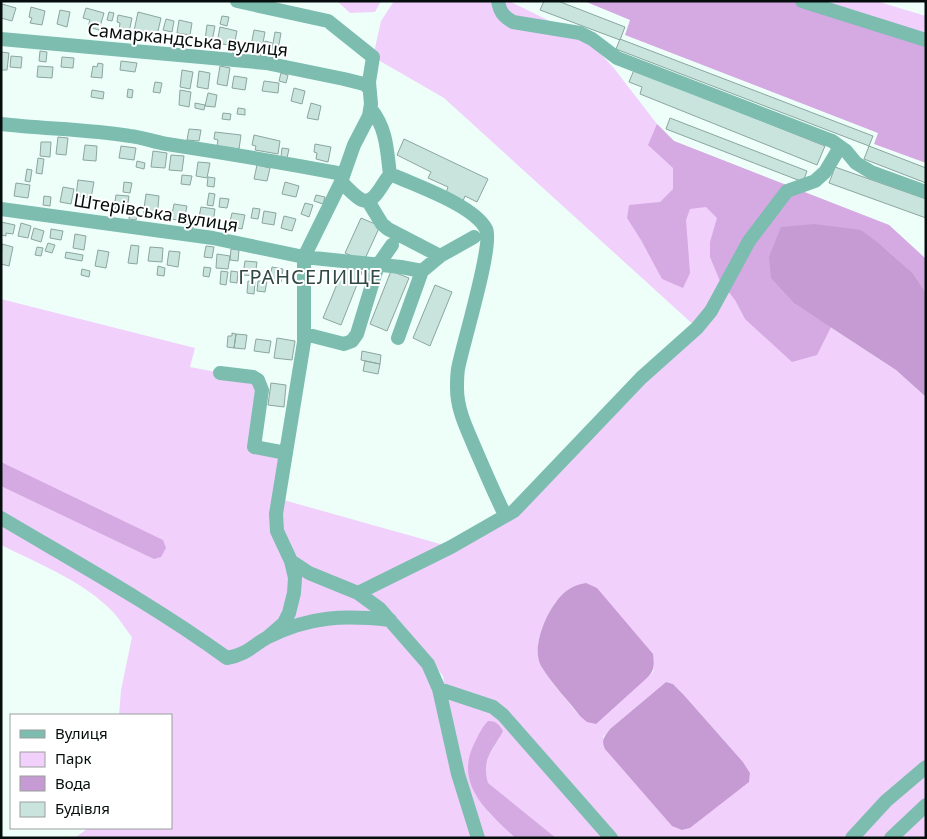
<svg xmlns="http://www.w3.org/2000/svg" width="927" height="839" viewBox="0 0 927 839" font-family="'Noto Sans',sans-serif">
<style>
.green{fill:#f1d1fb;fill-rule:evenodd}
.forest{fill:#d5a9e2}
.water{fill:#c69ad3}
.building{fill:#c8e4dd;stroke:#8ba59f}
.lines{fill:none;stroke-linecap:round;stroke-linejoin:round}
.minor{stroke:#7dbdb0;stroke-width:14}
.labels{text-anchor:middle;dominant-baseline:central;stroke-width:4;stroke-linejoin:round;paint-order:stroke}
.street-label{font-size:18px;fill:#050e0c;stroke:#fff}
.quarter-label{font-size:20px;letter-spacing:1px;fill:#314944;stroke:#fff}
</style>
<rect width="100%" height="100%" fill="#eefffa"/>
<path class="green" d="M337 1H381L375 12 350 13Z
M394 1H509L562 27 596 49 613 67 657 124 674 141 889 225 926 259V293L913 273 881 245 795 304 896 370 926 397V762L849 838H556L487 783C482 762 489 755 500 737L472 749 488 812 515 838H482L450 724 443 676 415 641 428 664 478 838H75L88 828H171V715H119L121 690 132 637C124 627 117 615 108 607 78 579 37 563 1 545V299L195 348 190 367 258 380 254 447 286 453 280 499 451 547 514 511 697 328 444 98 373 57 381 21ZM556 601 654 665 653 672 648 677 580 716C571 705 543 673 540 663 533 642 545 618 556 601ZM666 682 673 684 683 694 743 762 750 773 748 782 690 828 682 830 603 737 610 729Z
M802 1H876L926 16V40Z
M926 767V838H852Z"/>
<path class="forest" d="M584 1H795L926 45V163L874 144 878 133 625 35 630 20Z
M657 124 674 141 889 225 926 259V293L913 273 881 245 795 304 831 327 817 355 792 362 745 319 735 300 720 281 710 257V242L717 218 706 207 690 209 686 220 690 273 683 288 662 279 641 240 627 218 629 205 660 202 673 189V168L648 145Z
M1 462 163 540 166 548 161 557 154 559 1 486Z
M488 721C496 721 499 724 503 731 493 751 481 758 488 783L556 838H515C488 812 454 785 474 744 478 736 482 727 488 721Z"/>
<path class="water" d="M814 224 861 230 881 245 913 273 926 293V397L896 370 795 304 771 278 769 257 781 227Z
M586 583 597 588 653 654C654 664 655 670 648 677L596 724 587 722 580 716C568 700 551 683 541 666 530 646 549 605 565 592 571 587 578 584 586 583Z
M666 682 673 684 683 694 743 762 750 773 749 782 690 828 682 830 672 826 605 749C601 740 604 737 610 729Z"/>
<path class="building" d="M544 1H558L625 27 620 40 540 10Z
M2 4 16 8 12 21 1 18Z
M31 7 45 11 42 25 30 23 32 18 29 17Z
M86 8 104 13 99 30 88 27 90 20 83 18Z
M60 10 70 12 67 27 57 24Z
M109 12 114 13 112 21 107 20Z
M138 12 161 18 156 40 140 36 141 33 134 31Z
M118 15 132 18 129 32 119 30 120 23 117 22Z
M222 16 229 17 227 26 220 24Z
M166 19 174 21 172 32 163 30Z
M179 20 192 23 190 35 177 33Z
M207 25 215 26 212 41 205 40Z
M220 27 237 31 234 46 217 43Z
M254 30 265 32 262 48 251 46Z
M275 32 281 33 278 50 272 49Z
M620 39 873 136 869 146 616 49Z
M265 41 272 43 271 49 264 47Z
M235 43 244 45 241 56 232 54Z
M262 49 274 51 272 60 260 58Z
M40 51 47 52 46 62 39 61Z
M1 52 9 53 7 70H1Z
M11 56 22 57 21 68 10 67Z
M62 57 74 58 73 68 61 67Z
M121 61 137 63 135 72 120 70Z
M98 63 103 64 102 78 91 77 93 66 97 67Z
M38 66 53 67 52 78 37 77Z
M220 66 230 68 227 86 217 84Z
M182 70 193 72 190 89 180 87Z
M634 70 825 146 817 165 640 94 642 87 629 82Z
M199 71 210 73 208 89 197 87Z
M281 73 288 75 286 83 279 81Z
M234 76 247 78 245 90 232 88Z
M264 81 279 83 278 93 262 91Z
M155 82 162 83 160 93 153 92Z
M294 88 305 91 302 104 291 101Z
M128 89 133 90 132 98 127 97Z
M92 90 104 92 103 99 91 97Z
M180 90 191 92 189 107 179 105Z
M208 93 217 95 215 107 205 106Z
M195 103 205 105 204 110 195 108Z
M311 103 321 106 318 120 307 118Z
M238 108 245 109V115L237 114Z
M223 113 231 114 230 120 222 119Z
M670 118 807 171 803 182 666 129Z
M189 129 201 130 199 141 187 140Z
M215 132 241 135 239 149 217 146 218 140 214 139Z
M254 135 280 141 278 154 255 150 256 146 252 145Z
M58 137 68 138 66 155 56 154Z
M404 139 488 179 477 202 465 196 463 201 446 193 448 187 428 178 431 172 397 155Z
M41 142H51L50 157 40 156Z
M315 144 331 147 328 162 316 159 317 153 314 152Z
M85 145 97 146 96 161 83 160Z
M121 146 136 148 134 160 119 158Z
M869 146 926 168V183L864 159Z
M282 148 289 149 287 158 281 157Z
M153 151 167 153 165 168 151 167Z
M171 155 184 156 182 171 169 170Z
M38 158 44 159 42 174 36 173Z
M137 161 145 163 144 169 136 167Z
M198 162 210 163 207 178 196 176Z
M257 165 270 168 267 181 254 179Z
M835 167 926 199V218L829 183Z
M27 169 32 170 30 182 25 181Z
M182 175 192 176 190 185 181 184Z
M208 177 215 178 214 187 207 186Z
M78 180 94 182 91 198 76 196Z
M124 182 132 183 130 193 123 192Z
M285 182 299 186 296 197 282 194Z
M16 183 30 185 28 198 14 196Z
M63 187 74 189 71 204 60 202Z
M209 193 215 194 213 206 207 205Z
M146 194 159 196 157 218 143 216Z
M116 195 129 196 127 210 114 208Z
M316 195 325 197 323 204 314 201Z
M44 196 51 197 50 206 43 205Z
M220 198 229 199 227 208 219 207Z
M305 203 313 205 309 217 301 214Z
M174 204 187 206 184 221 171 219Z
M130 207 138 208 136 220 129 219Z
M201 207 215 209 213 224 198 222Z
M253 208 260 209 258 219 251 218Z
M264 211 276 213 274 225 262 223Z
M232 213 245 215 242 229 229 226Z
M187 216 195 218 193 228 185 226Z
M284 216 296 219 292 231 281 228Z
M361 218 380 226 364 261 345 253Z
M1 222 15 225 13 234 6 233V236L1 235Z
M21 223 31 226 28 238 18 236Z
M34 228 44 231 41 242 31 239Z
M51 229 63 231 61 240 50 238Z
M75 234 86 236 84 250 73 248Z
M48 243 55 245 52 253 45 251Z
M2 244 13 247 9 266 1 264Z
M131 245 139 246 137 264 128 263Z
M206 246 214 247 212 258 204 257Z
M37 247 43 248 41 256 35 255Z
M150 247 163 248 162 262 148 261Z
M231 249 239 250 238 261 230 260Z
M98 250 109 252 106 268 95 266Z
M169 251 180 252 178 267 167 265Z
M66 252 83 255 82 261 65 258Z
M217 254 230 256 228 269 216 268Z
M245 261 257 262 255 276 243 275Z
M345 265 362 272 341 325 323 318Z
M158 266 165 268 164 276 157 275Z
M204 267 211 268 209 277 203 276Z
M272 267 283 269 281 282 270 280Z
M82 269 90 271 89 277 81 275Z
M221 271 228 272 226 285 220 284Z
M231 271 238 272 237 283 230 282Z
M391 271 409 278 387 331 370 324Z
M248 281 255 282 254 294 247 293Z
M258 281H267L265 292 257 291Z
M435 285 452 292 430 346 413 338Z
M232 333 236 334 234 348 227 347 228 336H232Z
M236 334 247 335 245 349 234 348Z
M277 338 295 341 292 360 274 358Z
M256 339 271 341 269 353 254 351Z
M362 351 381 355 380 364 361 360Z
M365 361 380 364 378 374 363 371Z
M271 383 286 385 284 407 268 405Z"/>
<g class="lines">
<path class="minor" d="M237 1 328 21 373 57 369 82 371 104 369 116 354 145 341 182 304 257V342L276 514 277 531 291 561 295 578 294 593 289 613 284 623 268 637
M498 1C500 12 503 16 513 22L580 33 592 39 617 58 832 141 846 151 856 163 871 172 926 192
M802 1 926 40
M1 39 266 63 344 79 364 84 369 88
M371 109C387 129 387 151 390 175
M1 124C44 129 87 129 130 136 142 137 154 142 167 144 226 153 284 163 343 174
M341 182C347 187 355 197 362 200 375 205 382 182 390 175L395 176C420 187 474 206 486 229 494 244 462 346 458 369 457 375 457 382 457 388 457 409 466 427 474 446 484 469 494 493 505 515
M368 201 382 224 388 229 440 256 474 237
M1 209 213 238 304 257 401 267 422 271 440 256
M305 334 344 344 352 341 357 334 378 265 392 245
M398 338 422 271
M220 373 253 377 258 380 262 390 254 447 286 453
M1 518C77 563 155 606 227 658 246 655 252 646 268 637 310 616 344 615 390 620
M291 561 309 573 358 593 380 609 428 664 439 689 458 774 478 838
M358 593 451 547 514 511 641 378 697 328 711 311 749 241 787 191 815 181 825 172 840 147
M439 689 493 707 503 715 611 838
M852 838 886 801 926 767
M891 838 926 805"/>
</g>
<g class="labels">
<g class="street-label">
<text transform="translate(188 39) rotate(6)">Самаркандська вулиця</text>
<text transform="translate(156 212) rotate(9)">Штерівська вулиця</text>
</g>
<g class="quarter-label">
<text x="310" y="276">ГРАНСЕЛИЩЕ</text>
</g>
</g>
<rect width="927" height="839" fill="none" stroke="#050e0c" stroke-width="5"/>
<rect x="10" y="714" width="162" height="115" fill="#ffffff" stroke="#9b9f9e"/>
<rect x="20" y="730" width="25" height="8" fill="#7dbdb0" stroke="#9b9f9e"/>
<text x="55" y="739" font-size="15" fill="#050e0c">Вулиця</text>
<rect x="20" y="752" width="25" height="15" fill="#f1d1fb" stroke="#9b9f9e"/>
<text x="55" y="764" font-size="15" fill="#050e0c">Парк</text>
<rect x="20" y="776" width="25" height="15" fill="#c69ad3" stroke="#9b9f9e"/>
<text x="55" y="789" font-size="15" fill="#050e0c">Вода</text>
<rect x="20" y="802" width="25" height="15" fill="#c8e4dd" stroke="#9b9f9e"/>
<text x="55" y="814" font-size="15" fill="#050e0c">Будівля</text>
</svg>
